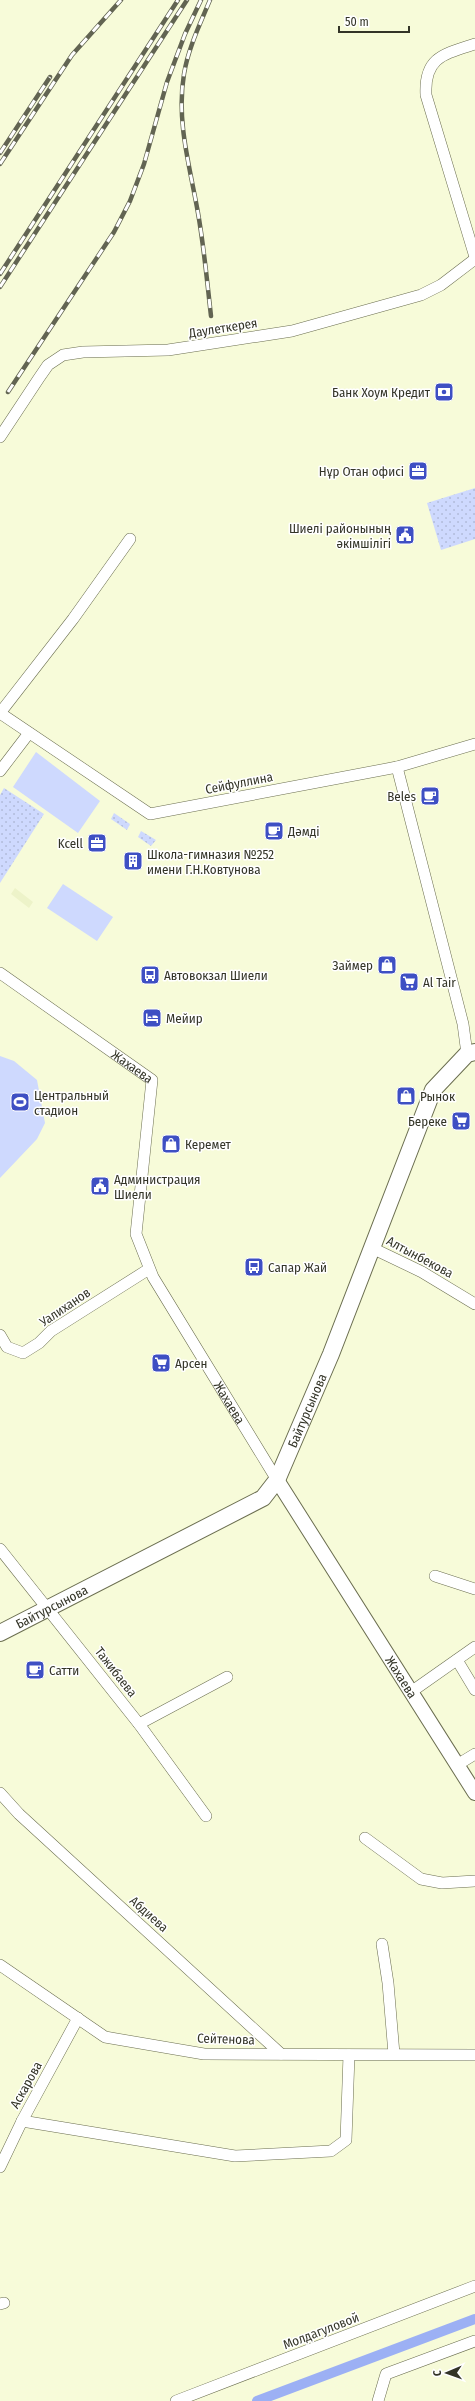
<svg xmlns="http://www.w3.org/2000/svg" width="475" height="2401" viewBox="0 0 475 2401" font-family="'Fira Sans Condensed',sans-serif">
<style>
.built{fill:#edf3c9}
.garden{fill:url(#garden-dots)}
.pitch{fill:#ced9fe}
.lines{fill:none;stroke-linecap:round;stroke-linejoin:round}
.canal{stroke:#9cb0f4;stroke-width:10}
.minor-casing{stroke:#6b6e50;stroke-width:12}
.tertiary-casing{stroke:#6b6e50;stroke-width:16}
.secondary-casing{stroke:#6b6e50;stroke-width:18}
.minor{stroke:#fff;stroke-width:11}
.tertiary{stroke:#fff;stroke-width:14}
.secondary{stroke:#fff;stroke-width:16}
.rail-casing{stroke:#626452;stroke-width:4.5}
.rail{stroke:#fff;stroke-width:3;stroke-dasharray:9;stroke-linecap:butt}
.labels{text-anchor:middle;dominant-baseline:central;stroke-width:3;stroke-linejoin:round;paint-order:stroke}
.street-label{font-size:13px;fill:#333427;stroke:#fff}
.poi-label{font-size:13px;fill:#333427;stroke:#fff;text-anchor:start}
</style>
<defs>
<pattern id="garden-dots" width="8" height="8" patternUnits="userSpaceOnUse"><rect width="8" height="8" fill="#ced9fe"/><path d="M2 2h.1M6 6h.1" fill="none" stroke="#b1bbda" stroke-width="1.8" stroke-linecap="round"/></pattern>
</defs>
<rect width="100%" height="100%" fill="#f7fbd9"/>
<path class="built" d="M15 888 33 902 29 908 11 894Z"/>
<path class="garden" d="M475 488V539L441 550 427 503Z
M4 788 44 814 0 883V795Z
M114 813 130 824 127 830 111 819Z
M141 831 156 840 151 846 138 837Z"/>
<path class="pitch" d="M36 752 100 801 78 833 13 787Z
M63 884 113 917 97 941 47 908Z
M0 1056 14 1061 37 1080 45 1123 37 1139 0 1178Z"/>
<g class="lines">
<path class="canal" d="M257 2401 475 2319"/>
<g class="minor-casing">
<g id="minor">
<path d="M475 44C444 54 424 57 426 95L475 257"/>
<path d="M0 437 39 378 48 365 63 355 83 352 168 350 292 331 421 295 441 285 475 259"/>
<path d="M0 713 150 814 397 767 475 744"/>
<path d="M0 713 73 619 130 539"/>
<path d="M397 767 463 1024 467 1054"/>
<path d="M0 771 29 733"/>
<path id="s1" d="M0 973 152 1080 136 1234 153 1277 277 1480"/>
<path d="M372 1248 422 1272 475 1304"/>
<path d="M0 1335 7 1347 23 1353 39 1343 51 1331 149 1269"/>
<path d="M0 1549 139 1724 206 1816"/>
<path d="M435 1576 475 1589"/>
<path d="M457 1660 475 1690"/>
<path d="M411 1692 475 1647"/>
<path d="M139 1724 227 1677"/>
<path d="M457 1765 475 1754"/>
<path d="M0 1793 19 1814 281 2054"/>
<path d="M365 1838 421 1879 442 1883 475 1881"/>
<path d="M382 1944 388 1983 394 2054"/>
<path d="M0 1965 105 2037 204 2054 475 2055"/>
<path d="M22 2121 235 2156 331 2151 346 2140 349 2055"/>
<path d="M0 2167 22 2121 78 2018"/>
<path d="M0 2304 4 2303"/>
<path d="M176 2401 475 2286"/>
<path d="M378 2401 386 2374 475 2341"/>
</g>
</g>
<g class="tertiary-casing">
<g id="tertiary">
<path id="s2" d="M277 1480 475 1793"/>
</g>
</g>
<g class="secondary-casing">
<g id="secondary">
<path id="s3" d="M0 1633 263 1498 277 1480 331 1354 433 1090 467 1054 475 1052"/>
</g>
</g>
<use href="#minor" class="minor"/>
<use href="#tertiary" class="tertiary"/>
<use href="#secondary" class="secondary"/>
<g class="rail-casing">
<path id="rail" d="M210 0C200 24 188 49 184 74 176 121 190 167 198 213 204 247 207 281 211 316
M0 153 50 77
M0 164 72 55 121 0
M0 274 178 0
M0 287 187 0
M8 392 114 232 130 201 144 164 167 82 185 34 201 0"/>
</g>
<use href="#rail" class="rail"/>
</g>
<defs>
<g id="bank-square" transform="scale(1)"><rect x="-9" y="-9" width="18" height="18" rx="4" fill="#3e4fc3" stroke="#fff"/><path d="M-6-4H6V4H-6ZM0-2.3a2.3 2.3 0 1 0 0 4.6a2.3 2.3 0 1 0 0-4.6Z" fill="#fff"/></g>
<g id="office-square" transform="scale(1)"><rect x="-9" y="-9" width="18" height="18" rx="4" fill="#3e4fc3" stroke="#fff"/><path d="M-6-3h4V-5.5h4V-3h4V5H-6ZM-1-4.5V-3h2v-1.5ZM-6 0V1H6V0Z" fill="#fff"/></g>
<g id="civic-square" transform="scale(1)"><rect x="-9" y="-9" width="18" height="18" rx="4" fill="#3e4fc3" stroke="#fff"/><path d="M-.6-6.5H3V-4.5H.6V-3L4-1V1h2V6H-6V1h2V-1L-.6-3ZM-1.2 2.5V6h2.4V2.5Z" fill="#fff"/></g>
<g id="cafe-square" transform="scale(1)"><rect x="-9" y="-9" width="18" height="18" rx="4" fill="#3e4fc3" stroke="#fff"/><path d="M-5.5-4.5H6V0H3Q3 3.5 0 3.5H-2.5Q-5.5 3.5-5.5 0ZM3-3.2v2h1.7v-2ZM-6 4.5H4V6H-6Z" fill="#fff"/></g>
<g id="building-square" transform="scale(1)"><rect x="-9" y="-9" width="18" height="18" rx="4" fill="#3e4fc3" stroke="#fff"/><path d="M-4-6H4V6H1V3H-1V6H-4ZM-2.5-4.3h1.7v1.8h-1.7ZM.8-4.3h1.7v1.8H.8ZM-2.5-1h1.7V.8h-1.7ZM.8-1h1.7V.8H.8Z" fill="#fff"/></g>
<g id="shop-square" transform="scale(1)"><rect x="-9" y="-9" width="18" height="18" rx="4" fill="#3e4fc3" stroke="#fff"/><path d="M-5-2.5h2.3a2.7 3.5 0 0 1 5.4 0H5L5.5 6h-11ZM-1.5-2.5h3a1.5 2.3 0 0 0-3 0Z" fill="#fff"/></g>
<g id="bus-square" transform="scale(1)"><rect x="-9" y="-9" width="18" height="18" rx="4" fill="#3e4fc3" stroke="#fff"/><path d="M-5-6H5V4H4V6H2V4H-2V6H-4V4H-5ZM-3.5-4V0h7V-4ZM-3.5 1.2v1.5H-2V1.2ZM2 1.2v1.5H3.5V1.2Z" fill="#fff"/></g>
<g id="supermarket-square" transform="scale(1)"><rect x="-9" y="-9" width="18" height="18" rx="4" fill="#3e4fc3" stroke="#fff"/><path d="M-6-5.5h2.5l.6 2H6L4.5 2H-2.5L-4.4-4H-6ZM-1.5 3.2a1.3 1.3 0 1 0 .1 0ZM3 3.2a1.3 1.3 0 1 0 .1 0Z" fill="#fff"/></g>
<g id="hotel-square" transform="scale(1)"><rect x="-9" y="-9" width="18" height="18" rx="4" fill="#3e4fc3" stroke="#fff"/><path d="M-6-4.5h1.5V1H6V5H4.5V3h-9V5H-6ZM-4 0a1.8 1.8 0 1 1 3.6 0ZM.5 0V-2.5h3Q6-2.5 6 0Z" fill="#fff"/></g>
<g id="stadium-square" transform="scale(1)"><rect x="-9" y="-9" width="18" height="18" rx="4" fill="#3e4fc3" stroke="#fff"/><path d="M0-5a6.5 5 0 1 0 0 10a6.5 5 0 1 0 0-10ZM-3.5-1.8h7v3.6h-7Z" fill="#fff"/></g>
</defs>
<g fill-rule="evenodd">
<use href="#bank-square" x="444" y="392"/>
<use href="#office-square" x="418" y="471"/>
<use href="#civic-square" x="405" y="535"/>
<use href="#cafe-square" x="430" y="796"/>
<use href="#cafe-square" x="274" y="831"/>
<use href="#office-square" x="97" y="843"/>
<use href="#building-square" x="133" y="861"/>
<use href="#shop-square" x="387" y="965"/>
<use href="#bus-square" x="150" y="975"/>
<use href="#supermarket-square" x="409" y="982"/>
<use href="#hotel-square" x="152" y="1018"/>
<use href="#shop-square" x="406" y="1096"/>
<use href="#stadium-square" x="20" y="1102"/>
<use href="#supermarket-square" x="461" y="1121"/>
<use href="#shop-square" x="171" y="1144"/>
<use href="#civic-square" x="100" y="1186"/>
<use href="#bus-square" x="254" y="1267"/>
<use href="#supermarket-square" x="161" y="1363"/>
<use href="#cafe-square" x="35" y="1670"/>
</g>
<g class="labels">
<g class="street-label">
<text transform="translate(223 328) rotate(-9)">Даулеткерея</text>
<text transform="translate(239 783) rotate(-11)">Сейфуллина</text>
<text stroke="none"><textPath href="#s1" startOffset="162">Жахаева</textPath></text>
<text transform="translate(420 1257) rotate(28)">Алтынбекова</text>
<text transform="translate(65 1307) rotate(-34)">Уалиханов</text>
<text stroke="none"><textPath href="#s1" startOffset="534">Жахаева</textPath></text>
<text stroke="none"><textPath href="#s3" startOffset="394">Байтурсынова</textPath></text>
<text stroke="none"><textPath href="#s3" startOffset="58">Байтурсынова</textPath></text>
<text transform="translate(116 1672) rotate(52)">Тажибаева</text>
<text stroke="none"><textPath href="#s2" startOffset="233">Жахаева</textPath></text>
<text transform="translate(149 1914) rotate(42)">Абдиева</text>
<text transform="translate(226 2039) rotate(2)">Сейтенова</text>
<text transform="translate(26 2085) rotate(-61)">Аскарова</text>
<text transform="translate(321 2331) rotate(-21)">Молдагуловой</text>
</g>
<g class="poi-label">
<text x="430" y="392" text-anchor="end">Банк Хоум Кредит</text>
<text x="404" y="471" text-anchor="end">Нұр Отан офисі</text>
<text x="391" y="528" text-anchor="end">Шиелі районының<tspan x="391" dy="15">әкімшілігі</tspan></text>
<text x="416" y="796" text-anchor="end">Beles</text>
<text x="288" y="831">Дәмді</text>
<text x="83" y="843" text-anchor="end">Kcell</text>
<text x="147" y="854">Школа-гимназия №252<tspan x="147" dy="15">имени Г.Н.Ковтунова</tspan></text>
<text x="373" y="965" text-anchor="end">Займер</text>
<text x="164" y="975">Автовокзал Шиели</text>
<text x="423" y="982">Al Tair</text>
<text x="166" y="1018">Мейир</text>
<text x="34" y="1095">Центральный<tspan x="34" dy="15">стадион</tspan></text>
<text x="420" y="1096">Рынок</text>
<text x="447" y="1121" text-anchor="end">Береке</text>
<text x="185" y="1144">Керемет</text>
<text x="114" y="1179">Администрация<tspan x="114" dy="15">Шиели</tspan></text>
<text x="268" y="1267">Сапар Жай</text>
<text x="175" y="1363">Арсен</text>
<text x="49" y="1670">Сатти</text>
</g>
</g>
<g transform="translate(447 2373) rotate(268)" stroke="#ffffff" stroke-width="3" paint-order="stroke">
<path d="M0-3L7 15L0 10L-7 15Z" fill="#333427"/>
<text y="-6" font-size="11" font-weight="bold" text-anchor="middle" fill="#333427">С</text>
</g>
<path d="M339 26v6h70v-6" fill="none" stroke="#333427" stroke-width="2"/>
<text x="345" y="26" font-size="12" fill="#333427" stroke="#ffffff" stroke-width="3" paint-order="stroke">50 m</text>
</svg>
